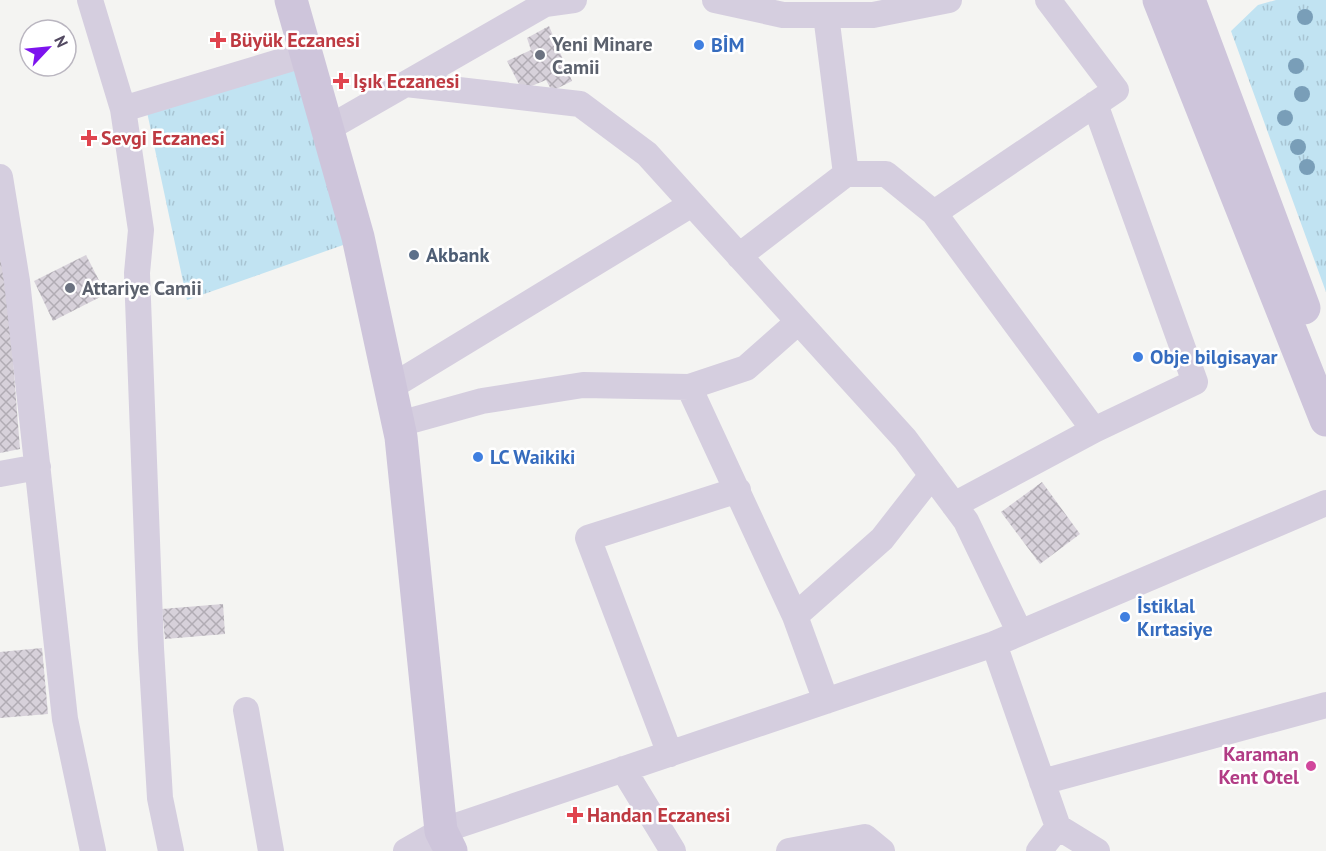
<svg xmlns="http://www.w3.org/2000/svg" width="1326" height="851" viewBox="0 0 1326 851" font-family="'PT Sans',sans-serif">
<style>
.park{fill:url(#park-tufts)}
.building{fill:url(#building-cross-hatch)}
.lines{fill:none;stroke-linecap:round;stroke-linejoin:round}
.street{stroke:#d5cedf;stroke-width:26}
.secondary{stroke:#cec5db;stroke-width:33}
.tree{fill:#799eb8}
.health-dot{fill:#e0444e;stroke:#fff;stroke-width:2}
.shop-dot{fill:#3f7fe0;stroke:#fff;stroke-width:2}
.worship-dot{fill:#6b7280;stroke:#fff;stroke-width:2}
.service-dot{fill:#5c6f8a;stroke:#fff;stroke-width:2}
.hotel-dot{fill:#d1479c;stroke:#fff;stroke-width:2}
.labels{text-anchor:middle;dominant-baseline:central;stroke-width:5;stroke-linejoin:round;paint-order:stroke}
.health-label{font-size:20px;font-weight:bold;fill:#be3a42;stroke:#fff;text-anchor:start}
.worship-label{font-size:20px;font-weight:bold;fill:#5b616d;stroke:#fff;text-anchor:start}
.shop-label{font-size:20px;font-weight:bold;fill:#366cbe;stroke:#fff;text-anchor:start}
.service-label{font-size:20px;font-weight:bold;fill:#4e5e75;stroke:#fff;text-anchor:start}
.hotel-label{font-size:20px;font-weight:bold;fill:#b23c85;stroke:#fff;text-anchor:end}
</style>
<defs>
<pattern id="park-tufts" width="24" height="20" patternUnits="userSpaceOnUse" patternTransform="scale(1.5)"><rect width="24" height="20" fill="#c1e3f2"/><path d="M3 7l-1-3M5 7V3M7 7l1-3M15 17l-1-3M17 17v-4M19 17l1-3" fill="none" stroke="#a8c4d2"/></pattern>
<pattern id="building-cross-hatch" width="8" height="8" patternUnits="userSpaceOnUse" patternTransform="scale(1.5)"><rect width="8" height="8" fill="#d7d1da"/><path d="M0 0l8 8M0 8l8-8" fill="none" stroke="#b1acb4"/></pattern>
</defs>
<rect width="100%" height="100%" fill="#f4f4f2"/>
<path class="park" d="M1276 0H1326V292L1231 31 1258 5Z
M296 69 346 244 187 300 147 112Z"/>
<path class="building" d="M549 26 572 81 552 91 546 80 522 90 507 61 531 50 527 38Z
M0 250 8 299 20 449 0 453Z
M86 255 106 294 53 321 34 281Z
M1042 482 1080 534 1040 564 1001 512Z
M223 604 225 634 165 639 162 609Z
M42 648 48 714 0 718V652Z"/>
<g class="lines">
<path class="street" d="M90 0 123 109 141 230 137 273 151 648 160 798 171 851
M715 0 783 15H873L949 0
M406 84 580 104 647 154 905 439 966 521 1020 633
M123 109 306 54
M327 129 545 4 574 0
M846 174H886L934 213 1094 430
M0 177 17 281 65 719 93 851
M934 213 1116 90 1048 0
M739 256 846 174 826 15
M391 387 692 204
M689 387 795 616 826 701
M399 424 482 401 583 385 689 387 746 368 798 322
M0 474 38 467
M954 505 1094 430 1195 382 1095 104
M795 616 882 539 932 475
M994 644 1058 827 1039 851
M246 710 271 851
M670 754 588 538 738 490
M623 769 673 851
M1042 782 1326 705
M1058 827 1097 851
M406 851 441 831 994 644 1326 503
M789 851 865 837 882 851"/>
<path class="secondary" d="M291 0 358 237 401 437 441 831 451 851
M1159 0 1326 420
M1189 0 1304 308"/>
</g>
<g class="tree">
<circle cx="1305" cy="17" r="8"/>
<circle cx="1296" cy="66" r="8"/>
<circle cx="1302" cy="94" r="8"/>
<circle cx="1285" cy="118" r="8"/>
<circle cx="1298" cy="147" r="8"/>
<circle cx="1307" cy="167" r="8"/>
</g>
<g class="health-dot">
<path d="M215 31h6v6h6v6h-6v6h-6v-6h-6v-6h6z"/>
<path d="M338 72h6v6h6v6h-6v6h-6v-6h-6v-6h6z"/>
<path d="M86 129h6v6h6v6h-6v6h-6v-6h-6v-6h6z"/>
<path d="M572 806h6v6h6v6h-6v6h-6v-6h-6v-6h6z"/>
</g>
<g class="shop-dot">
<circle cx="699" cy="45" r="6"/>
<circle cx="1138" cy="357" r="6"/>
<circle cx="478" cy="457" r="6"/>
<circle cx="1125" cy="617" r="6"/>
</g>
<g class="worship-dot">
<circle cx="540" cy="55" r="6"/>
<circle cx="70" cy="288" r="6"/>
</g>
<circle class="service-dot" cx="414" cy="255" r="6"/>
<circle class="hotel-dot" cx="1311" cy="766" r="6"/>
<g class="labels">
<g class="health-label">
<text x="230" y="40">Büyük Eczanesi</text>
<text x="353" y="81">Işık Eczanesi</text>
<text x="101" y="138">Sevgi Eczanesi</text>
<text x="587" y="815">Handan Eczanesi</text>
</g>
<g class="worship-label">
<text x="552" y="44">Yeni Minare<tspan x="552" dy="23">Camii</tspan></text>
<text x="82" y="288">Attariye Camii</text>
</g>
<g class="shop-label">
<text x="711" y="45">BİM</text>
<text x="1150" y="357">Obje bilgisayar</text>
<text x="490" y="457">LC Waikiki</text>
<text x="1137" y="606">İstiklal<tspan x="1137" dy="23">Kırtasiye</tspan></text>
</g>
<g class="service-label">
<text x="426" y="255">Akbank</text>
</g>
<g class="hotel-label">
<text x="1299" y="754">Karaman<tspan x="1299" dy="23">Kent Otel</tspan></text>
</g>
</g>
<g transform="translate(48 48) rotate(64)"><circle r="28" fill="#ffffff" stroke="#bab6c0" stroke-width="1.5"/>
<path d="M0-4.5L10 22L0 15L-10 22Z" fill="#7d13ee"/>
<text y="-9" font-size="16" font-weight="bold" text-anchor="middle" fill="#524961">N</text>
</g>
</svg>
